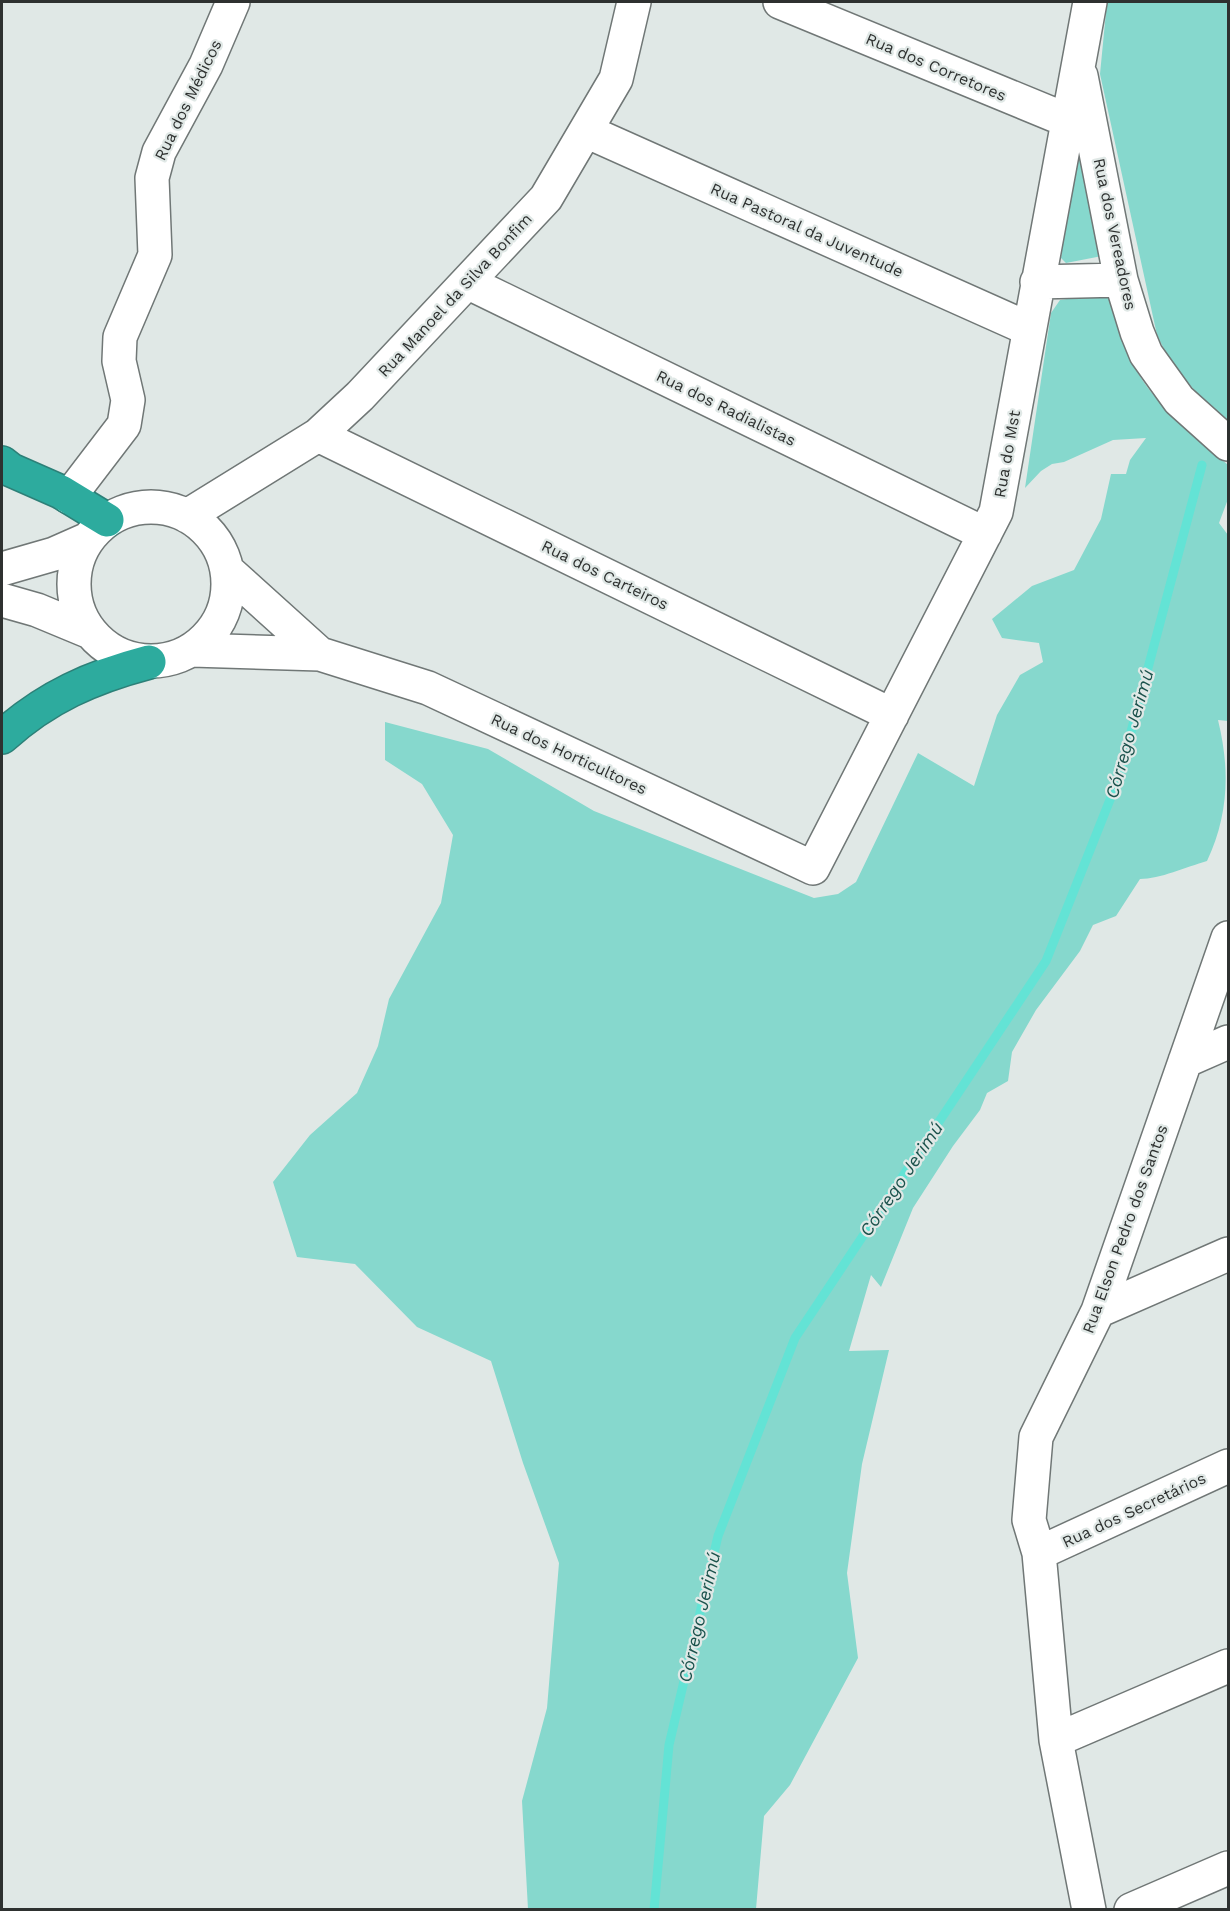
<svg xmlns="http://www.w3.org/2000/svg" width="1230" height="1911" viewBox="0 0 1230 1911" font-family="'Work Sans',sans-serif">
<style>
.green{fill:#86d8cd}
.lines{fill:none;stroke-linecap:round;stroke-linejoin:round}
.stream{stroke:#63e3d5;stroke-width:9}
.minor-casing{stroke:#707776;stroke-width:36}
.highway-casing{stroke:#2d8078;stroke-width:36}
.minor{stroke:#fff;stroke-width:33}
.highway{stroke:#2dab9e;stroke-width:33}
.labels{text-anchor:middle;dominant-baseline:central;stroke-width:4.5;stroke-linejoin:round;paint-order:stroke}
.street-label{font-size:16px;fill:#2e3130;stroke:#e0e8e6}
.water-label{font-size:18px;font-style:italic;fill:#1b524c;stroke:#e0e8e6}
</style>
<rect width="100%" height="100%" fill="#e0e8e6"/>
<path class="green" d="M1107 2H1228V422C1199 397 1173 370 1157 335L1100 74Z
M1081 148 1102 256 1066 263 1061 258 1075 151Z
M1094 295C1098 296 1104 296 1108 298 1113 301 1127 354 1134 366 1155 406 1195 435 1228 465V499L1219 523 1228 535V721L1218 720C1230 769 1229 814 1207 861 1186 867 1160 879 1140 879L1116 916 1093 925 1080 951 1036 1010 1012 1052 1008 1081 987 1093 980 1110 953 1146 913 1208 881 1287 871 1275 849 1351 889 1350 862 1464 847 1573 858 1658 790 1785 764 1816 756 1909H528L522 1801 547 1708 559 1563 523 1463 491 1361 417 1327 355 1264 297 1257 273 1182 310 1135 357 1093 378 1046 389 999 441 903 453 835 422 784 385 760V722L488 749 594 811 814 898 838 894 856 882 918 753 974 786 997 715 1020 675 1043 662 1039 643 1002 638 992 619 1032 586 1074 570 1101 519 1111 474H1126L1130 460 1146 438 1113 440 1064 462 1052 464 1041 471 1025 488 1051 313 1060 300Z"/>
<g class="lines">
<path class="stream" d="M654 1910 669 1745 718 1536 795 1338 1046 961 1119 777 1202 465"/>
<g class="minor-casing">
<path id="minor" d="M780 2 1086 128
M1081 76 1121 280 1137 332 1146 354 1179 400 1228 444
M586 131 1029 329
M467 282 985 534
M1037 282 1121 280
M318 435 892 715
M69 497 124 425 128 400 119 361 120 337 155 255 152 178 159 152 206 65 233 2
M74 584a77 77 0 1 1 154 0a77 77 0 1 1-154 0Z
M187 516 318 435 360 396 546 198 616 79 634 2
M2 569 54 554 88 539
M228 571 320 654
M2 600 37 610 90 632
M192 650 320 654 428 688 813 868 996 512 1090 2
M1185 1061 1228 1042
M1098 1311 1228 1254
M1039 1553 1228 1466
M1056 1740 1228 1666
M1089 1910 1056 1740 1039 1553 1029 1520 1036 1437 1098 1311 1228 938
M1131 1910 1228 1868"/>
</g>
<g class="highway-casing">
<path id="highway" d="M2 463 11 470 61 492 107 520
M2 737C46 697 92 677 149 662"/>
</g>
<use href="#minor" class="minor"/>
<use href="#highway" class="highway"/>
</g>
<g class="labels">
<g class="street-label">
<text transform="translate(936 67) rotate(23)">Rua dos Corretores</text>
<text transform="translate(188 100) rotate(-64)">Rua dos Médicos</text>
<text transform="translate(807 230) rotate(24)">Rua Pastoral da Juventude</text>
<text transform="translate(1115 234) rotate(78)">Rua dos Vereadores</text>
<text transform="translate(455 295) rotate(-47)">Rua Manoel da Silva Bonfim</text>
<text transform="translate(726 408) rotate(26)">Rua dos Radialistas</text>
<text transform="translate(1007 454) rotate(-80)">Rua do Mst</text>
<text transform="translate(605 575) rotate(26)">Rua dos Carteiros</text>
<text transform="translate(569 754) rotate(25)">Rua dos Horticultores</text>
<text transform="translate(1125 1229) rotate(-70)">Rua Elson Pedro dos Santos</text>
<text transform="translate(1134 1510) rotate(-25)">Rua dos Secretários</text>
</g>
<g class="water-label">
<text transform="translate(1129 734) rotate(-74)">Córrego Jerimú</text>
<text transform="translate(901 1179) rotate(-56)">Córrego Jerimú</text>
<text transform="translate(699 1617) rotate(-77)">Córrego Jerimú</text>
</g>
</g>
<rect width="1230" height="1911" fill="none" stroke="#2e3130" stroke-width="6"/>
</svg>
